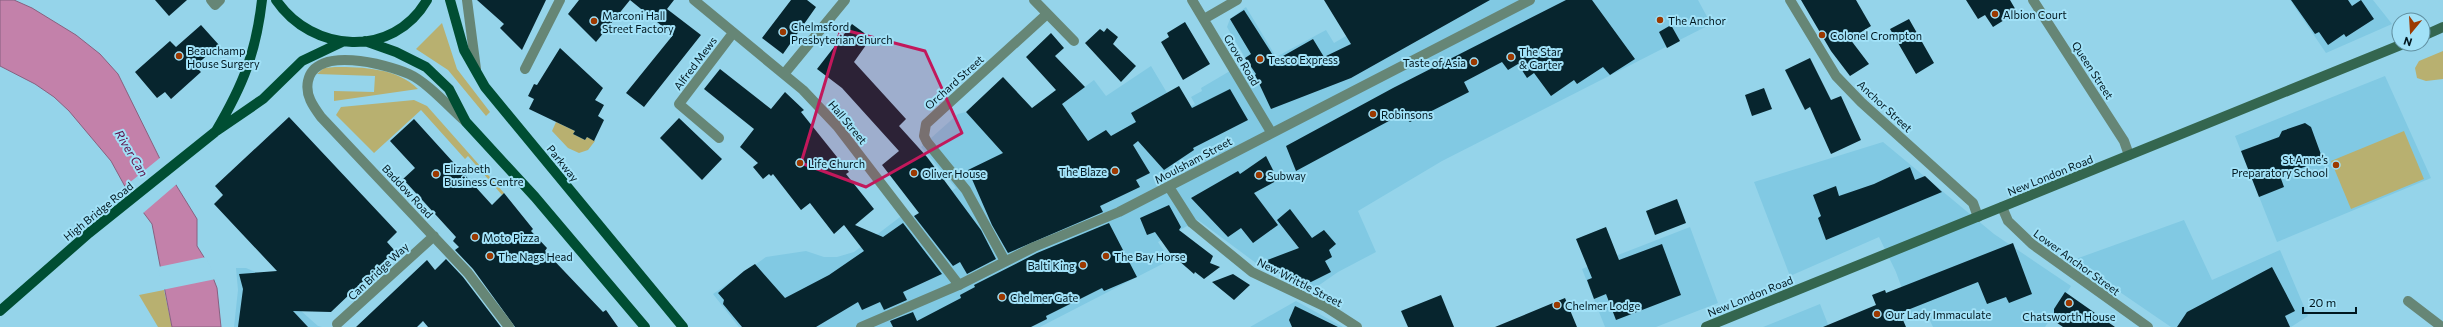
<svg xmlns="http://www.w3.org/2000/svg" width="2443" height="327" viewBox="0 0 2443 327" font-family="Commissioner,sans-serif">
<style>
.built{fill:#81c9e3}
.green{fill:#b8b070}
.water{fill:#c381aa;stroke:#886180}
.pier{fill:#95d4ea}
.building{fill:#07252e}
.lines{fill:none;stroke-linecap:round;stroke-linejoin:round}
.minor{stroke:#668676;stroke-width:10}
.tertiary{stroke:#668676;stroke-width:10}
.secondary{stroke:#34664f;stroke-width:10}
.primary{stroke:#004e33;stroke-width:10}
.marked{fill:#c2185b;fill-opacity:0.2;stroke:#c2185b;stroke-width:3;stroke-linejoin:round}
.poi-dot{fill:#9c3900;stroke:#a1e1f7;stroke-width:1.5}
.labels{text-anchor:middle;dominant-baseline:central;stroke-width:4;stroke-linejoin:round;paint-order:stroke}
.poi-label{font-size:11px;fill:#00171f;stroke:#a1e1f7;text-anchor:start}
.street-label{font-size:11px;fill:#00171f;stroke:#a1e1f7}
.water-label{font-size:12px;font-style:italic;fill:#5c0c46;stroke:#a1e1f7}
</style>
<rect width="100%" height="100%" fill="#95d4ea"/>
<path class="built" d="M1408 0H1698L1711 24 1442 161 1358 211 1376 252 1338 272 1315 288 1260 266 1198 220 1158 242 1170 260 1040 327H739L713 294 766 257 806 251 824 257H837L854 252 908 211 914 217 956 188 921 147 958 114 966 112 997 145 1042 119 1094 80 1106 96 1151 66 1179 113 1195 104 1191 97 1202 91 1201 88 1247 61 1227 27 1230 19 1246 7 1276 57 1326 30 1334 43Z
M2290 0H2373L2392 24 2326 53Z
M2385 76 2431 178 2277 242 2235 136Z
M1883 142 1994 234 2071 286 2045 327H1933L1926 312 1912 316 1896 272 1879 237 1790 276 1754 182Z
M2184 220 2212 280 2280 250 2308 316 2291 327H2171L2073 260Z
M1690 227 1718 303 1656 327H1605L1582 269Z
M236 268H246L258 273 318 326 322 327H234L238 290Z
M1296 301 1343 327H1250Z
M1820 304 1829 327H1763Z"/>
<path class="green" d="M442 23 457 69 490 112 486 116 448 70 416 49Z
M2443 51V79L2426 81 2417 78 2415 68 2419 61Z
M335 67C363 67 397 68 418 89L334 101V91L374 92 375 76 317 74 324 68Z
M414 100 427 106 504 193 502 195 468 156 465 159 421 110 374 153 336 115 341 107Z
M556 122 575 131 573 134 585 140 587 137 595 141 588 150 579 153 568 148 552 131Z
M2404 131 2424 179 2351 209 2331 161Z
M164 290 172 327H158L139 295Z"/>
<path class="water" d="M0 0H14L32 8 76 35 100 54 118 74 160 159 197 219V246L207 262 217 288 221 327H172L152 224 128 192 111 161 69 111 54 97 35 84 0 66Z"/>
<path class="pier" d="M161 157 178 183 142 214 123 188Z
M206 257 216 279 162 290 158 267Z"/>
<path class="building" d="M155 0H187L169 16Z
M477 0H546L522 50 500 28 504 24Z
M579 0H674L667 9 701 35 644 107 626 93 673 35 630 0 596 42 568 14Z
M791 0H807L816 7 783 54 762 38Z
M1324 0H1490L1351 78 1271 109 1255 75 1256 74 1245 58 1251 54 1230 19 1244 10 1276 60 1313 39 1324 57 1351 44Z
M1566 0H1592L1635 59 1610 75 1603 67 1577 84 1574 80 1551 96 1534 73 1527 78 1518 64 1508 70 1502 62 1464 82 1469 92 1410 122 1400 115 1296 171 1286 146 1393 88Z
M1801 0H1856L1871 26 1850 39 1869 64 1850 76 1831 51Z
M1966 0H2010L2017 12 1993 27 1985 15 1978 19Z
M2291 0H2348L2352 6 2361 0 2374 19 2346 37 2344 34 2328 45 2319 32 2315 34Z
M1909 19 1934 63 1916 74 1890 29Z
M1185 22 1210 64 1183 80 1161 42 1169 37 1167 33Z
M852 24 871 38 854 62 906 119 899 126 927 157 981 230 996 259 967 274 960 262 953 266 914 216 919 213 882 165 899 151 842 88 817 69Z
M201 25 219 45 195 66 201 72 171 99 165 92 157 98 135 72 170 41 176 47Z
M1671 25 1680 41 1667 48 1659 32Z
M1107 28 1118 37 1113 44 1136 66 1121 82 1085 43 1100 29 1104 32Z
M1051 33 1064 48 1055 56 1085 87 1062 104 1088 141 1106 130 1111 136 1136 122 1131 113 1179 86 1192 108 1230 89 1248 120 1193 148 1194 150 1164 170 1138 141 1133 145 1150 173 1136 180 1140 187 1100 206 1103 212 1008 253 992 225 968 170 1003 153 966 112 1003 77 1032 108 1056 90 1026 57Z
M560 48 603 88 595 100 604 105 598 116 604 120 594 141 587 137 585 140 573 134 575 131 529 109 534 99 528 96 534 84 537 85Z
M1810 58 1831 100 1841 96 1861 140 1831 154 1810 107 1805 110 1785 70Z
M720 69 771 109 785 92 804 110 801 112 849 172 846 174 874 209 855 225 883 237 903 223 942 274 903 292 907 300 884 310 880 302 862 310 858 302 816 327H742L723 304 724 300 718 293 744 271 755 264 785 298 829 275 864 251 844 225 834 234 810 203 801 210 773 174 771 176 769 174 763 179 753 167 758 163 740 147 754 129 704 89Z
M1764 88 1772 109 1752 116 1745 95Z
M289 117 397 232 387 242 395 251 331 312 293 311 308 327H238L243 289 239 274 277 271 214 204 223 195 215 186Z
M679 118 722 159 702 180 660 138Z
M414 119 492 205 504 193 533 229 531 231 547 248 545 251 603 312 606 310 618 327H515L473 269 455 250 459 247 453 241 456 237 403 179 415 168 390 141Z
M2305 123 2311 127 2323 160 2280 176 2284 187 2259 197 2241 151 2279 137 2282 131Z
M1266 156 1278 180 1254 193 1278 225 1253 243 1241 228 1228 237 1191 198 1238 171 1240 174Z
M1910 167 1915 180 1925 176 1942 192 1826 240 1818 218 1821 216 1813 195 1836 186 1839 196 1874 184Z
M1677 199 1686 223 1655 235 1646 211Z
M1169 205 1181 227 1179 230 1213 256 1210 263 1220 267 1204 279 1195 272 1194 274 1170 253 1155 232 1147 235 1140 218Z
M1290 209 1312 238 1324 230 1336 244 1329 250 1332 257 1325 261 1331 272 1311 282 1275 272 1262 262 1299 248 1277 220Z
M1109 223 1137 277 1104 291 1102 288 1046 316 1047 319 1031 327H893L890 321 913 312 917 321 961 298 960 295 975 287 974 285 1037 253Z
M1606 227 1619 260 1662 244 1681 295 1616 320 1606 294 1594 299 1587 280 1592 278 1576 239Z
M2013 243 2032 294 2009 303 2006 297 1987 304 1978 282 1900 313 1906 327H1823L1876 305 1872 295 1885 290 1886 293Z
M446 259 463 277 501 327H428L423 321 417 327H356L427 260 435 270Z
M2272 267 2295 311 2285 316 2290 327H2177L2187 312Z
M1233 274 1250 285 1234 300 1212 282Z
M2065 292 2115 327H2063L2053 320 2056 316 2054 314V309Z
M1441 295 1454 327H1408L1401 311Z
M1565 298 1577 327H1495Z
M1295 306 1338 327H1292L1289 320Z"/>
<g class="lines">
<path class="minor" d="M211 0 215 5 220 0
M467 0 476 69
M694 0 803 90 837 126 959 285
M1034 0 1074 41
M1192 0 1271 132
M1790 0 1836 76 1861 102 1973 203 1978 217
M2033 0 2124 141 2129 155
M1204 19 1237 0
M525 69 560 0
M784 74 845 0
M465 121C449 107 427 82 409 74 386 64 315 45 308 81 305 95 313 106 321 117L468 273 509 327
M719 138 679 104 733 33
M1169 187 1192 223 1252 272 1326 307 1357 327
M2002 207 2008 221 2032 244 2148 327
M1005 261 966 190 927 142 924 136 926 124 1047 14
M2408 301 2442 327
M337 324 434 236"/>
<path class="tertiary" d="M861 327 959 285 1034 247 1119 212 1530 0"/>
<path class="secondary" d="M2423 36 2443 27
M1706 327 2403 44"/>
<path class="primary" d="M276 0C312 53 393 59 427 0
M450 0 464 50 485 87 683 327
M365 41 396 52 426 67 449 89 466 122 535 197 645 327
M216 131C243 85 256 53 262 0
M0 311 89 233 215 132 263 99 302 61 342 42"/>
</g>
<path class="marked" d="M841 29 925 51 962 133 866 187 801 163Z"/>
<g class="poi-dot">
<circle cx="1995" cy="14" r="4"/>
<circle cx="1660" cy="20" r="4"/>
<circle cx="594" cy="21" r="4"/>
<circle cx="783" cy="32" r="4"/>
<circle cx="1822" cy="35" r="4"/>
<circle cx="179" cy="56" r="4"/>
<circle cx="1511" cy="57" r="4"/>
<circle cx="1260" cy="59" r="4"/>
<circle cx="1474" cy="62" r="4"/>
<circle cx="1373" cy="114" r="4"/>
<circle cx="800" cy="163" r="4"/>
<circle cx="2336" cy="165" r="4"/>
<circle cx="1115" cy="171" r="4"/>
<circle cx="914" cy="173" r="4"/>
<circle cx="436" cy="174" r="4"/>
<circle cx="1259" cy="175" r="4"/>
<circle cx="475" cy="237" r="4"/>
<circle cx="490" cy="256" r="4"/>
<circle cx="1106" cy="256" r="4"/>
<circle cx="1083" cy="265" r="4"/>
<circle cx="1002" cy="297" r="4"/>
<circle cx="2069" cy="303" r="4"/>
<circle cx="1557" cy="305" r="4"/>
<circle cx="1877" cy="314" r="4"/>
</g>
<g class="labels">
<g class="poi-label">
<text x="2003" y="14">Albion Court</text>
<text x="602" y="15">Marconi Hall<tspan x="602" dy="13">Street Factory</tspan></text>
<text x="1668" y="20">The Anchor</text>
<text x="791" y="26">Chelmsford<tspan x="791" dy="13">Presbyterian Church</tspan></text>
<text x="1830" y="35">Colonel Crompton</text>
<text x="187" y="50">Beauchamp<tspan x="187" dy="13">House Surgery</tspan></text>
<text x="1519" y="51">The Star<tspan x="1519" dy="13">&amp; Garter</tspan></text>
<text x="1268" y="59">Tesco Express</text>
<text x="1466" y="62" text-anchor="end">Taste of Asia</text>
<text x="1381" y="114">Robinsons</text>
<text x="2328" y="159" text-anchor="end">St Anne’s<tspan x="2328" dy="13">Preparatory School</tspan></text>
<text x="808" y="163">Life Church</text>
<text x="444" y="168">Elizabeth<tspan x="444" dy="13">Business Centre</tspan></text>
<text x="1107" y="171" text-anchor="end">The Blaze</text>
<text x="922" y="173">Oliver House</text>
<text x="1267" y="175">Subway</text>
<text x="483" y="237">Moto Pizza</text>
<text x="498" y="256">The Nags Head</text>
<text x="1114" y="256">The Bay Horse</text>
<text x="1075" y="265" text-anchor="end">Balti King</text>
<text x="1010" y="297">Chelmer Gate</text>
<text x="1565" y="305">Chelmer Lodge</text>
<text x="1885" y="314">Our Lady Immaculate</text>
<text x="2069" y="316" text-anchor="middle">Chatsworth House</text>
</g>
<g class="street-label">
<text transform="translate(1242 60) rotate(59)">Grove Road</text>
<text transform="translate(695 63) rotate(-53)">Alfred Mews</text>
<text transform="translate(2093 70) rotate(57)">Queen Street</text>
<text transform="translate(954 82) rotate(-42)">Orchard Street</text>
<text transform="translate(1885 106) rotate(43)">Anchor Street</text>
<text transform="translate(848 122) rotate(50)">Hall Street</text>
<text transform="translate(1193 160) rotate(-28)">Moulsham Street</text>
<text transform="translate(563 163) rotate(51)">Parkway</text>
<text transform="translate(2050 175) rotate(-22)">New London Road</text>
<text transform="translate(408 191) rotate(47)">Baddow Road</text>
<text transform="translate(98 211) rotate(-39)">High Bridge Road</text>
<text transform="translate(2077 262) rotate(36)">Lower Anchor Street</text>
<text transform="translate(378 271) rotate(-43)">Can Bridge Way</text>
<text transform="translate(1300 282) rotate(27)">New Writtle Street</text>
<text transform="translate(1750 296) rotate(-22)">New London Road</text>
</g>
<g class="water-label">
<text transform="translate(132 153) rotate(59)">River Can</text>
</g>
</g>
<g transform="translate(2411 32) rotate(198)"><circle r="19" fill="#a1e1f7" stroke="#6190a1"/>
<path d="M0-3L7 15L0 10L-7 15Z" fill="#9c3900"/>
<text y="-6" font-size="11" font-weight="bold" text-anchor="middle" fill="#00171f">N</text>
</g>
<path d="M2303 307v6h53v-6" fill="none" stroke="#00171f" stroke-width="2"/>
<text x="2309" y="307" font-size="12" fill="#00171f" stroke="#a1e1f7" stroke-width="3" paint-order="stroke">20 m</text>
</svg>
